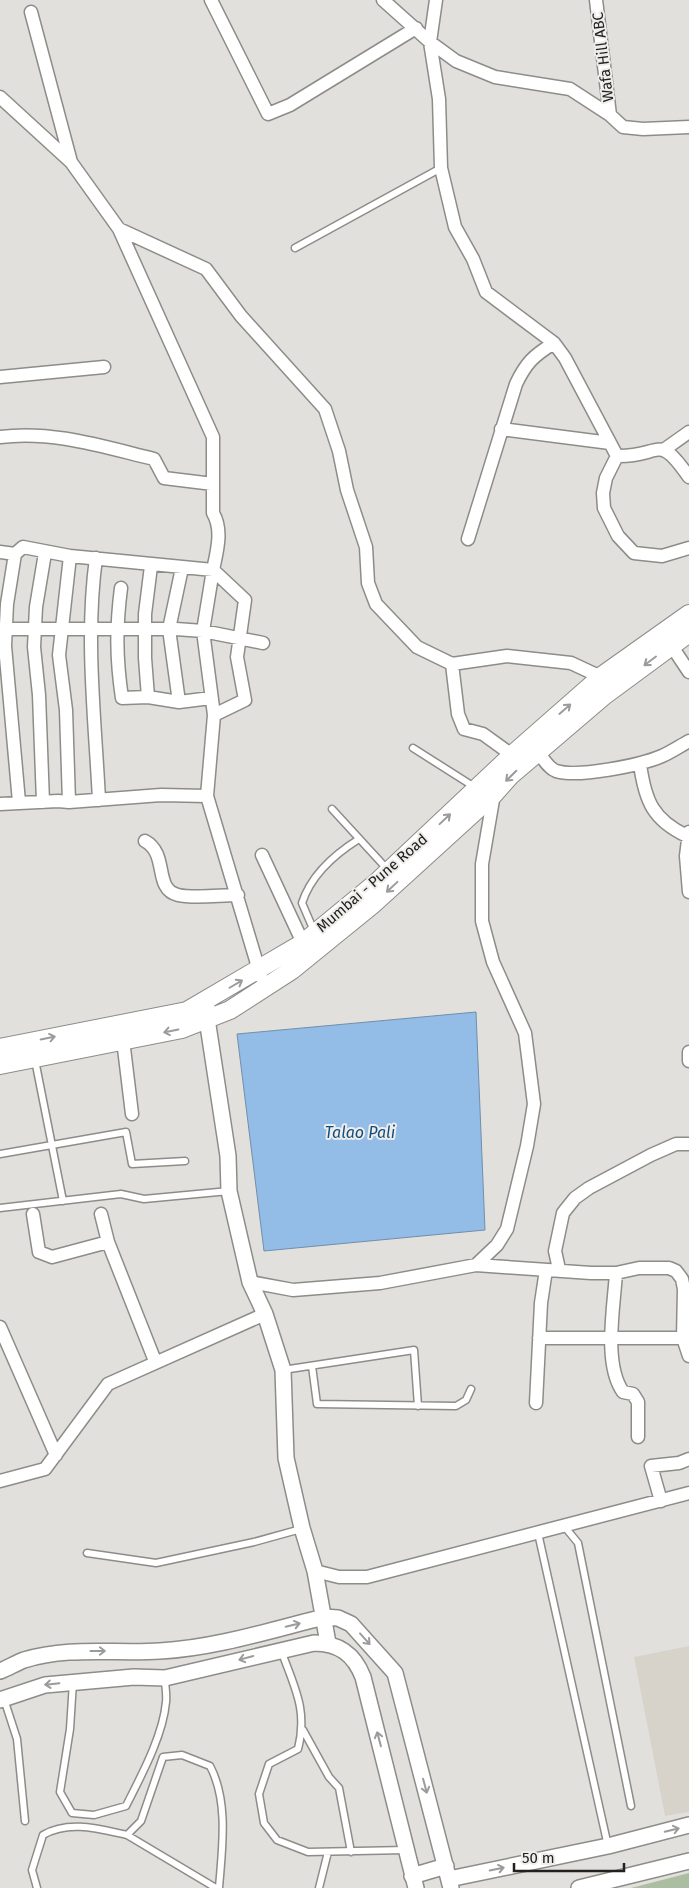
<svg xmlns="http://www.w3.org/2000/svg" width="689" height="1888" viewBox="0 0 689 1888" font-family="'Fira Sans',sans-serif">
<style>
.built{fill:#d8d3ca}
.green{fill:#acbea1}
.water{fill:#93bce6;stroke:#718eab}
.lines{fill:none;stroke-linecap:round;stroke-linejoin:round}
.service-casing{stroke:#8e8c89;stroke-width:9}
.minor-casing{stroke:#8e8c89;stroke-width:15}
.tertiary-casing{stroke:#8e8c89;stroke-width:18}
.secondary-casing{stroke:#8e8c89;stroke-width:20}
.service{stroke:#fff;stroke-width:6}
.minor{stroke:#fff;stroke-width:12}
.tertiary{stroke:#fff;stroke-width:15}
.secondary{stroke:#fff;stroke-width:18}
.oneway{stroke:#9c9b9b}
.labels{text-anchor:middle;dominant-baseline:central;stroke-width:4;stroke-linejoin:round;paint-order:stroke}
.street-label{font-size:15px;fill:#222120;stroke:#efedea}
.water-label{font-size:16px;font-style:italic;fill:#0e4d80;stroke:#efedea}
</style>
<rect width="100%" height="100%" fill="#e2e0dd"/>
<path class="built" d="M689 1646V1812L665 1816 634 1657Z"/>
<path class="green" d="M689 1873V1888H631Z"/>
<path class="water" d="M476 1012 485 1230 264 1251 237 1034Z"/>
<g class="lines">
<g class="service-casing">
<path id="service" d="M295 248 441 168
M413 748 476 788
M332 809 388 870
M314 931 302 903C311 875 335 854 359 839
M35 1060 63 1201
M0 1154 126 1132 132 1164 185 1161
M0 1208 121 1194 144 1199 229 1191
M312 1366 317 1404 456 1406 466 1400 471 1389
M283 1370 414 1350 418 1406
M564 1526 578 1543 631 1806
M538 1533 608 1846
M87 1553 156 1563 254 1542 301 1529
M281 1650C294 1687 308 1709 298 1749L269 1764 259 1794 264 1823 277 1840 308 1852 406 1850
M73 1682 70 1729 60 1792 72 1813 94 1815 126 1806C141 1776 163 1736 166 1702 167 1695 165 1686 165 1679
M4 1699 17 1739 25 1821
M303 1730 329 1777 339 1788 351 1852
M127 1835 216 1888
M37 1888 32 1870 43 1835C69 1820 99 1829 127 1835L141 1821 163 1757 182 1755 210 1766C229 1802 222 1849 219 1888
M319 1888 328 1852"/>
</g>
<g class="minor-casing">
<path id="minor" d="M211 0 268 114 290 105 416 28
M383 0 430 42 456 61 495 77 570 89 610 115 623 127 643 129 689 127
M436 0 430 42 439 99 441 168 455 227 473 259 486 292 554 343 565 358 617 456C662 457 657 431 689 477
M596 0 610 115
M31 12 71 162 119 229
M0 97 71 162
M0 377 104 367
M501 429 610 443
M0 437C52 430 104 447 154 459L164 478 213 484
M665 449 689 432
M617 456 606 478 603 493 604 508 618 536 634 553 662 556 689 548
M468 539 516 384C526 363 533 356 554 343
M0 552 15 554 23 547 70 556 213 570 203 631 214 715
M15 554 7 604 5 646 19 802
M96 558C85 638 95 719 99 800
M121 588C116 627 116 658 122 698L148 697 179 702 211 698
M0 629H176L203 631 263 643
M671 645 689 672
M452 664 507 656 571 663 601 677
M148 697 145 658V614L151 566
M179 702 169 629 182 568
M538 752C543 758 548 768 556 771 578 778 641 765 662 756 671 752 680 746 689 741
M640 764C645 801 653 820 687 836
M207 796 214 715 245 700 237 657 245 600 213 570C217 551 223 530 213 513V437L119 229 206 269 241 316 325 409 339 451 347 490 366 547 368 583 376 604 417 647 452 664 458 714 464 729 483 734 512 755
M43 802 39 695 34 647 36 607 45 553
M69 802 66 710 59 655 70 556
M0 804 58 801 69 802 161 795 207 796 261 977
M145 841C169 854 153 889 178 895 194 899 220 895 238 895
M262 855 303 943
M689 892 686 856 689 832
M123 1040 132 1114
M689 1052V1061
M33 1214 39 1252 52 1257 108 1242
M101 1214 108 1242 155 1361
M476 1265 591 1273H616L639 1268H669L676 1271 682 1279 684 1289 683 1338 689 1356
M559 1269 555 1251 563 1213 575 1198 589 1188 651 1155 676 1144H689
M616 1273C614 1306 603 1364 623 1392L633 1394 638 1402V1437
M250 1282 293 1290 380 1283 476 1265 497 1245 507 1229 527 1146 534 1104 525 1033 493 962 482 921V864L494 794
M0 1327 56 1455
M539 1338H683
M536 1403 541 1303 546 1270
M0 1481 45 1469 108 1384 265 1314
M661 1501 651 1466 679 1463 689 1459
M315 1571 339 1577H367L689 1493"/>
</g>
<g class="tertiary-casing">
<path id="tertiary" d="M207 1007V1019L228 1156 229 1191 250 1282 265 1314 283 1370 286 1458 302 1528 315 1571 328 1643
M0 1671C8 1668 16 1663 24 1660 69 1646 115 1654 160 1651 215 1648 271 1630 324 1617L338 1618 351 1624 395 1673 451 1888
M0 1700 45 1685 134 1677 165 1678 314 1643C339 1643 354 1654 363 1677L416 1888
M412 1876 446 1866
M449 1879 608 1846 689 1825
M579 1888 689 1861"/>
</g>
<g class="secondary-casing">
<path id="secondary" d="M0 1048 187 1011 303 943 376 883 512 755 603 675 689 614
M0 1065 182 1029 230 1010 292 970 372 905 494 794 510 776 605 695 689 633"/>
</g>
<use href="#service" class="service"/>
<use href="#minor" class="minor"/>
<use href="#tertiary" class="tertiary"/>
<use href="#secondary" class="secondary"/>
</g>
<defs><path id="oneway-shaft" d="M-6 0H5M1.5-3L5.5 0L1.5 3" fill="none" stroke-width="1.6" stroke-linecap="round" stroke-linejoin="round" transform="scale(1.25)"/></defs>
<g class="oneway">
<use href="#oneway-shaft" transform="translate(650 661) rotate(143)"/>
<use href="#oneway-shaft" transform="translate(565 709) rotate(-41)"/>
<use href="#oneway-shaft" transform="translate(511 776) rotate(135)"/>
<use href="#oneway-shaft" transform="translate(445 819) rotate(-43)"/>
<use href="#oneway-shaft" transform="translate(392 887) rotate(137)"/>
<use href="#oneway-shaft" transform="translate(236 984) rotate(-30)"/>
<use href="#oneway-shaft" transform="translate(171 1031) rotate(169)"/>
<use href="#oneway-shaft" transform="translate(48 1038) rotate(-11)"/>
<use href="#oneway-shaft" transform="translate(293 1625) rotate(-13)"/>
<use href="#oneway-shaft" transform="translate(365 1639) rotate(48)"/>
<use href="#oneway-shaft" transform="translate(98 1651)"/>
<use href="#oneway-shaft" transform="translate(246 1658) rotate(165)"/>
<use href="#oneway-shaft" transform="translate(52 1684) rotate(174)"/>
<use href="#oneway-shaft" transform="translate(379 1739) rotate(-105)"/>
<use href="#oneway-shaft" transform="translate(425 1786) rotate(75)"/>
<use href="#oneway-shaft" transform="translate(672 1830) rotate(-14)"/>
<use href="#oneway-shaft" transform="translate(497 1869) rotate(-12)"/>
</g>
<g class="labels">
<g class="street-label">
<text transform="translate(603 57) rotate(-97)">Wafa Hill ABC</text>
<text transform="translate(372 883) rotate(-41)">Mumbai - Pune Road</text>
</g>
<g class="water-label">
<text x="360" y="1132">Talao Pali</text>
</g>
</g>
<path d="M514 1863v8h110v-8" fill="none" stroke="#222120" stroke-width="2.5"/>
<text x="522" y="1863" font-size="15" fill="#222120" stroke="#efedea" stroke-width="4" paint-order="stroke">50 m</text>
</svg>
